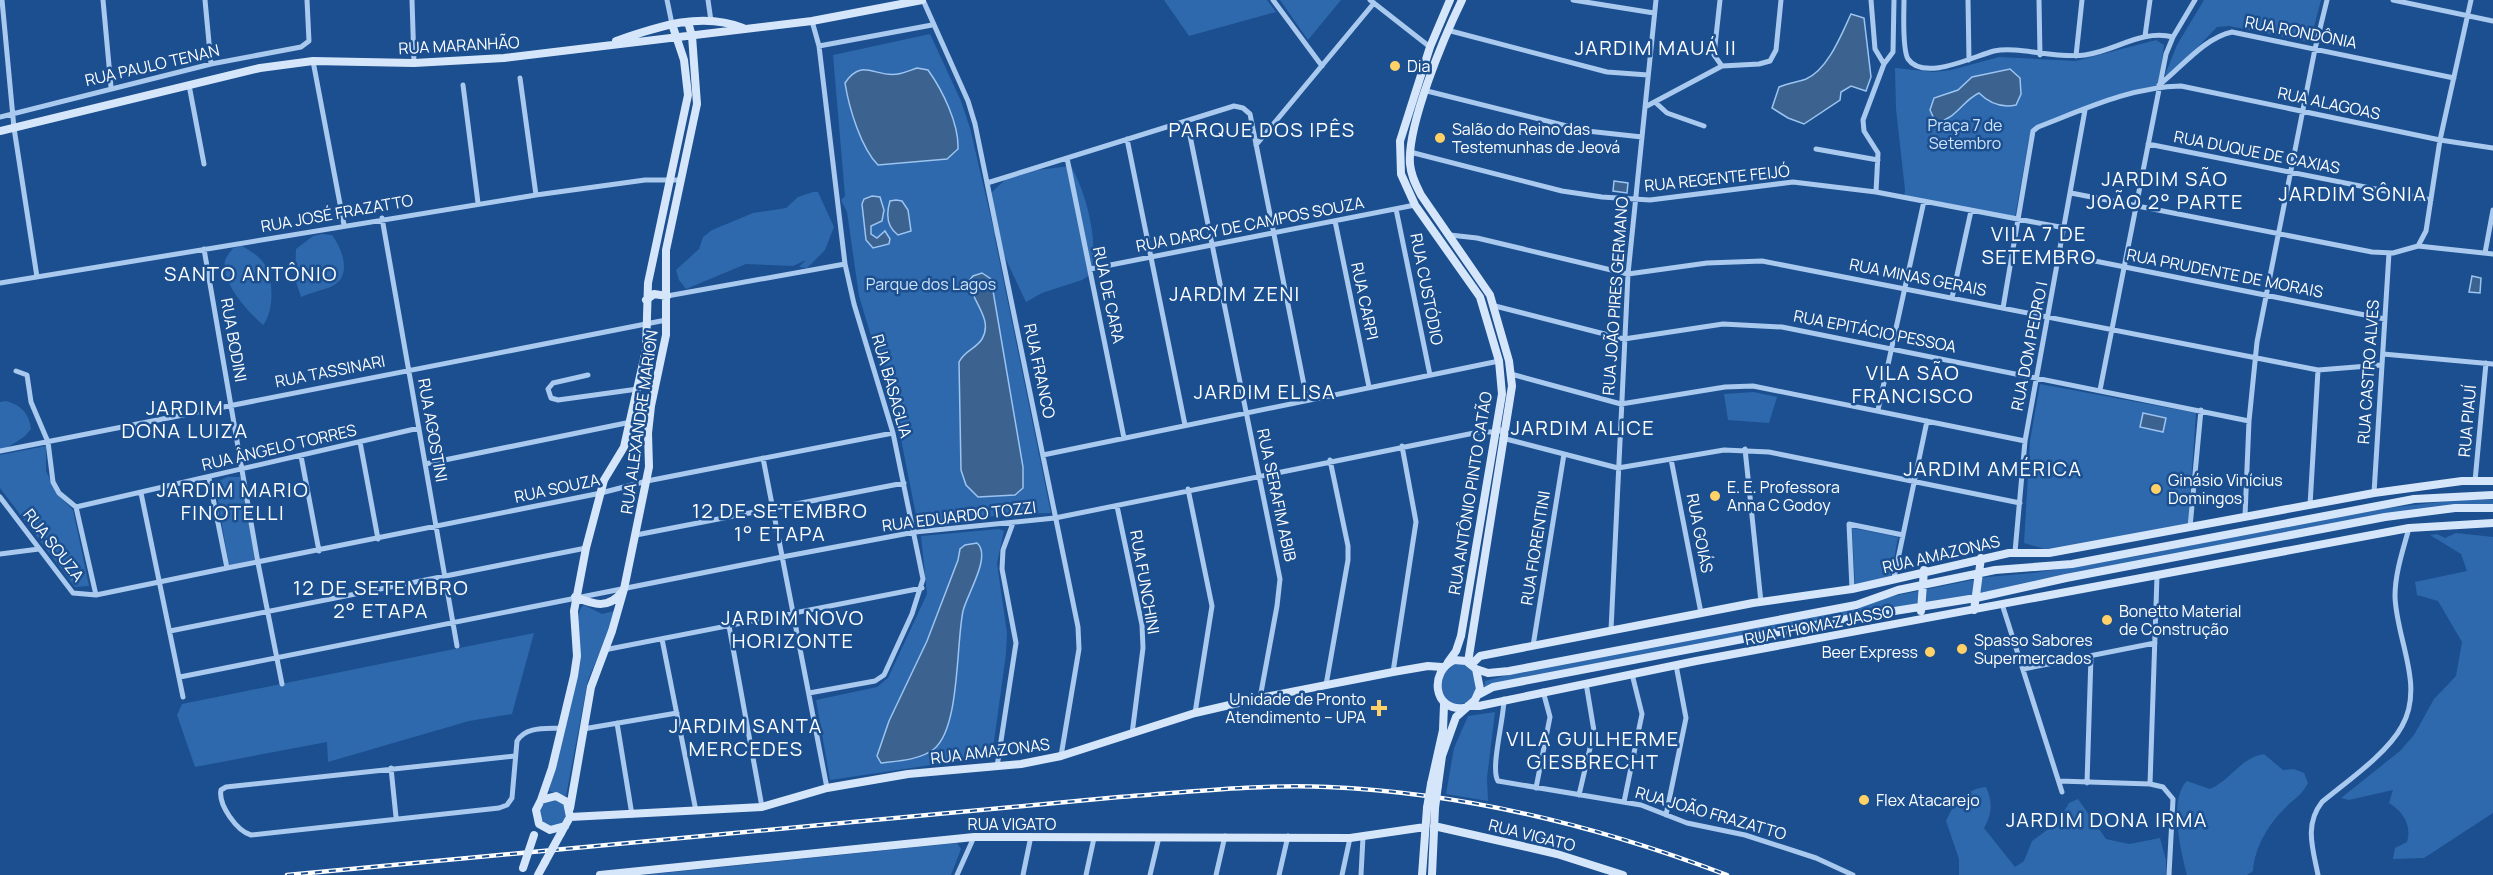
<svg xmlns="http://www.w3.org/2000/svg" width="2493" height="875" viewBox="0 0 2493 875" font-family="Manrope,sans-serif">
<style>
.green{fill:#2e69ad}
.water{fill:#3c6290;stroke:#9cc4f0;stroke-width:1.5}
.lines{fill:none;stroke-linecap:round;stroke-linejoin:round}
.street{stroke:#a9c9ee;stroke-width:5}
.secondary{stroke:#d6e6fa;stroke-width:8}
.rail-casing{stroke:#fff;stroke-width:4.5}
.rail{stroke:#1b4f8f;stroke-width:2;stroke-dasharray:7;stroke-linecap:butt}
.secondary-bridge{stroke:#d6e6fa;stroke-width:8}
.poi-dot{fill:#ffd166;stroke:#1b4f8f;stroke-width:2}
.labels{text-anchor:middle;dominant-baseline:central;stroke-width:5;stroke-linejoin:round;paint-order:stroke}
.street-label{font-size:16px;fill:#fff;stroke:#1b4f8f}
.poi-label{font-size:16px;fill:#fff;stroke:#1b4f8f;text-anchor:start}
.park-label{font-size:16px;fill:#cfe3fa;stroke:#1b4f8f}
.quarter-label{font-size:20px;letter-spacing:1.5px;fill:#fff;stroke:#1b4f8f}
</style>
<rect width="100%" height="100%" fill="#1b4f8f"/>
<path class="green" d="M1164 0H1267L1276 12 1189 36Z
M1280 0H1341L1308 40Z
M2204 0H2321L2310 42 2229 26 2217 27 2174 72 2165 75 2177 45Z
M930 34 961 101 970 128 994 231 992 192 1007 178 1028 171 1071 166C1087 195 1099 242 1091 274L1082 280 1042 293 1026 302 994 234 1051 513 1012 514 918 525 899 429 859 296 847 212 841 200 845 196 833 55Z
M2156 40 2164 45 2158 85 2132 91 2041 124 2029 138 2015 217 1904 197 1905 190 1896 109 1895 68 1934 72 1951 70 1999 57 2076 61Z
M813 192H818L834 227 825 250 807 268 799 267 806 260 793 266 746 264 686 289 679 280 676 270 699 249 703 237 712 230 753 213 786 208 798 197Z
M322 234 332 235C343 250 354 279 328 288 319 291 310 293 301 297L295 279 296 249 313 236Z
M242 246C250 251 260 256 265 265 274 280 274 312 263 325 248 312 221 283 225 261 226 257 230 252 233 248Z
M2040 384 2196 413 2188 524 2048 550 2024 543 2030 441Z
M1754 392 1777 397 1769 423 1728 420 1724 394Z
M6 401C21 405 29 413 31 429L24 437 0 452V402Z
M46 446V471L57 494 73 510 89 586 75 587 0 488V455Z
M227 477H242L255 562 229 566 215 483Z
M2456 500H2493V506H2460L1484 687 1485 681 1511 674 1987 577 2033 573 2133 557 2355 512Z
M1852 528 1898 537 1891 576 1855 585Z
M999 529 1004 531 997 563 1007 633 1006 654 992 756 830 780 816 700 877 687 888 678 927 594 921 536Z
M2456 533 2493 537V813L2424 858 2393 859 2395 848 2407 842C2412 826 2403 811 2389 803L2393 790 2349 800 2341 798 2400 751 2414 735 2434 699 2456 676 2462 642 2438 601 2417 595 2415 582 2467 571 2461 554 2430 535 2437 534 2445 538Z
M584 605 602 614 614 611 612 623 588 680 566 796 549 791 579 668C581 653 573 611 584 605Z
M534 633 512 714 469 721 328 762 327 742 195 767 177 715 182 704Z
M1439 684a20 20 0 1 1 40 0a20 20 0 1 1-40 0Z
M1495 712 1487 778 1488 801 1446 794 1454 748 1468 716Z
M2264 754 2283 770 2294 769 2304 773 2308 783C2303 793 2297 797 2289 804 2270 822 2255 845 2253 871L2247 875H2187C2181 852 2168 799 2187 781L2210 789C2231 780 2240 758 2264 754Z
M1986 787C1993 802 1992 814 1984 828L2015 867 2024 861 2032 841 2058 822 2069 803 2078 799 2106 839 2129 844 2160 838 2166 860V875H1959V859L1946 821C1954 803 1966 789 1986 787Z
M539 813a14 14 0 1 1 28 0a14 14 0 1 1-28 0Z
M957 843 961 849 951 875H644Z"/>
<path class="water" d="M1851 14 1864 18 1871 77 1866 91 1851 86 1841 92 1840 100 1804 124 1788 118 1772 108 1779 87C1788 83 1798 82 1806 79 1828 70 1842 33 1851 14Z
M917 68 928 70C943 91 959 124 958 149L947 159 878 165C861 148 849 108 845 83 862 57 875 78 898 74 904 73 911 70 917 68Z
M2010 69 2020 78 2021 94 2016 105C2002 108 1989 103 1979 93 1962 101 1956 119 1936 123L1930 110 1934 98 1958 90 1972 77Z
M1614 181 1628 183 1627 193 1613 191Z
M872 196 880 197 884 210 882 221 871 226V234L877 238 885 231 890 239 889 244 873 248 866 240 862 204 864 199Z
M896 200 902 201 908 210 911 231 898 235C887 227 886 214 890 201Z
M982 273 991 279 1023 467V488L1015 495 978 497 966 485 961 470 959 362C965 350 976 349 982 339 994 319 971 301 969 281L973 276Z
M2472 276 2481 278 2480 293 2469 292Z
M2143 413 2166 418 2163 432 2140 427Z
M977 543C992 556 967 594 963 611 956 644 960 728 934 749 920 760 898 761 881 763L877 756 889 721 927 641 958 560 960 549 965 545Z"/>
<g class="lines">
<path class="street" d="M2 0 14 128 37 277
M103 0 111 87
M205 0 211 64
M412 0 414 63
M667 0 672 24
M708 0 711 21
M923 0 968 101 975 124 1078 627 1079 649 1061 756
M1273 0 1322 66
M1370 0 1430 47
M1573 0 1654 13
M1720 0 1714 55 1722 66
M1871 0 1875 49 1884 64
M1904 0C1904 13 1902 49 1908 59 1924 82 1974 56 1994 51 2019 46 2055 59 2085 55 2115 51 2142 29 2173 37
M1968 0 1969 60
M2039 0 2040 55
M2393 0 2493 21
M1447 30 1607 72 1648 75
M2145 36 2150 0
M819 46 932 25
M2076 56 2082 0
M313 61 344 225
M520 78 536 195
M189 85 204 164
M463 85 478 203
M2159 85C2181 68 2204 38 2232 32L2454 78
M1427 91 1587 131 1642 137
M1655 102 1667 113 1704 126
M1645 107 1722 66 1759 64 1770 61 1776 50 1781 0
M0 117 211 64 301 47 309 41 307 0
M1187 121 1280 579 1277 606 1260 698
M1127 139 1185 425
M2148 144 2431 200
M1256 145 1374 3
M1816 149 1878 160
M1410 152 1562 191 1602 197 1650 200 1793 182 1876 192 2065 228
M1067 158 1124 438
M987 183 1234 106 1243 108 1250 114 1307 400
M1876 192 1878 153 1864 131 1863 120 1884 64 1893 52 1894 0
M2071 193 2372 252 2393 253 2418 246 2493 254
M1396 209 1430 375
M382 218 457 646
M1335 221 1369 387
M1450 235 1477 238 1628 274 1707 263 1762 261 2318 370 2381 365
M2418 246 2426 231 2440 140 2471 0
M204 249 258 563 282 684
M2485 253 2493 210
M2060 254 2385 319
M1090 269 1415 205
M0 283 536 195 645 180H680
M667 296 845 264
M1952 298 1971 211
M1495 306 1624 339 1723 324 1782 327 2249 421
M2003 308 2033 131 2038 127C2085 109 2131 87 2181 86L2440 140 2493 148
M2383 354 2493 364
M16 371 27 375 31 402 48 442 53 482 59 493 76 507 96 595
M1511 374 1621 404 1725 387 1753 386 2025 441
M588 375 553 383 548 389 551 398 558 400 638 389
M2100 390 2166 54 2173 37 2195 0
M1878 410 1924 201
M1502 438 1618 468 1724 450 1769 452 2020 503
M360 442 378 539
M1745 449 1761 602
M0 451 666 320
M1043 455 1499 361
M301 456 319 551
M763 458 827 788
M1671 459 1701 613
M425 464 631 422
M2475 481 2486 363
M1188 489 1212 606 1195 713
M141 493 183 697
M2374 493 2389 253
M0 497 73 593 96 595 227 568 209 478
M2310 505 2318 370
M1117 506 1142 625 1143 648 1132 734
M76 507 419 428
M2245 516 2249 421 2257 342 2315 49 2327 0
M2190 527 2201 410
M636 535 904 483
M2015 552 2025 441 2085 110
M0 554 39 549
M227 568 601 493 647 481 893 433
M1894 578 1927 421
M1852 589 1849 524 1903 535
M2002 604 2062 792
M729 626 762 807
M1611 630 1628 274 1656 0
M170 631 586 548
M662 639 696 811
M1533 646 1564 454
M604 650 922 588
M2023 669 2155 643
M1393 672 1416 522 1402 446
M180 677 782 557 915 532 1055 518 1479 432H1493L1499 429 1504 435
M1326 685 1348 560V546L1330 460
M809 693 875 681 884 675 912 614 923 579 893 433 854 304 845 264 819 46 812 21
M1504 699C1504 719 1490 769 1498 781L1641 805 1687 823 1745 835 1816 858 1853 875
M617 723 632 815
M583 729 677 713
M515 756 226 787 221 790C218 805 237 831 251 835L499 808 507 805 512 798 517 741C526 726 546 729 562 728
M997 767 1016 643 1002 569 1003 550 1013 523
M391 768 396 817
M2059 781 2150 784 2163 787 2173 799 2169 875
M2087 783 2091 656
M2150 784 2157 576
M1536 788 1550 717 1543 691
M1579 795 1594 731 1586 683
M1624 802 1642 714 1632 674
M1666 815 1686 718 1676 665
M957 875 974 837
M1023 875 1031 836
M1086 875 1094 838
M1150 875 1159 837
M1216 875 1225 836
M1279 875 1288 836
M1342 875 1350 838
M1361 875 1363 837
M2318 875C2313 849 2304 825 2322 802 2346 782 2387 754 2402 726 2425 685 2396 639 2395 596 2395 573 2403 550 2409 528"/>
<path class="secondary" d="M1462 0C1444 37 1407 125 1410 164 1411 176 1416 185 1421 195L1490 295 1509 361 1512 386 1468 662
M616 41C657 27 701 11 743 28
M0 131 260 68 313 61 414 63 504 58 812 21 922 0
M646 300 654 294 667 296
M575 597C593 604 608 610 622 592
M1974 610 1981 558
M1921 611 1924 570
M1448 662 1456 651 1461 636 1502 394 1499 361 1480 297 1415 205 1401 174 1400 141 1430 47 1450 0
M1472 664 1480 656 1753 603 1852 589 2009 553H2049L2374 493 2462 481H2493
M1476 669 1488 673 1509 671 1856 605 1898 590 1995 570 2072 564 2414 499 2493 495
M1478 695 1493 687 1857 617 1976 598 2066 578 2385 517 2455 508H2493
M1468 706H1479L1696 661 2409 528 2493 523
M1431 784 1443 730 1444 705
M1438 785 1442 756 1456 717 1475 700 1480 689 1476 669 1466 661 1454 660C1429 671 1433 712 1464 708
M541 800 552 768 574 676 577 656 574 611 586 548 604 480 624 447 646 350 648 283 688 95 684 60 672 24
M570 808 591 687 612 631 624 589 649 467 648 433 651 406 666 335V250L697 104 692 36 688 22
M570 817 762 807 827 788 908 774 1021 764 1061 756 1195 713 1260 698 1393 672 1428 666 1442 667
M1434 826 1557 854 1623 875
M561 833 570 817 567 802 556 796 541 800 536 810 539 824 550 830 565 826
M538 875 545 862
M600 875 974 837 1350 838 1425 827
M1422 875 1427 808
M1432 875 1435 808"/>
<g class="rail-casing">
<path id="rail" d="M287 875 1119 797C1189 792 1259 784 1328 787 1467 793 1598 826 1727 875"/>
</g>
<use href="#rail" class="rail"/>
<path class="secondary-bridge" d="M1427 808 1431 784
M1435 808 1438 785
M545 862 561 833
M523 868 534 835"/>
</g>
<g class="poi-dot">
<circle cx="1395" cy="66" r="6"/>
<circle cx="1440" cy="138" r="6"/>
<circle cx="2156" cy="489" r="6"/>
<circle cx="1715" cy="496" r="6"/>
<circle cx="2107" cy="620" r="6"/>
<circle cx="1962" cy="649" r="6"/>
<circle cx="1930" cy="652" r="6"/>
<path d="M1376 699h6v6h6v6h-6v6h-6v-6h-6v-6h6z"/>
<circle cx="1864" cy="800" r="6"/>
</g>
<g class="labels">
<g class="street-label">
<text transform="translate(2301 32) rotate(11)">RUA RONDÔNIA</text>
<text transform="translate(459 45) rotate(-3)">RUA MARANHÃO</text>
<text transform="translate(152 65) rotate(-13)">RUA PAULO TENAN</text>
<text transform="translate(2329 103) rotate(12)">RUA ALAGOAS</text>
<text transform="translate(2257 152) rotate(11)">RUA DUQUE DE CAXIAS</text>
<text transform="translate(1717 178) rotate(-6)">RUA REGENTE FEIJÓ</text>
<text transform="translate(337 213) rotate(-10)">RUA JOSÉ FRAZATTO</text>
<text transform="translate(1250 224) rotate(-11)">RUA DARCY DE CAMPOS SOUZA</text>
<text transform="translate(2225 273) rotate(11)">RUA PRUDENTE DE MORAIS</text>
<text transform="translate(1918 277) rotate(11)">RUA MINAS GERAIS</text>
<text transform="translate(1427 289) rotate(79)">RUA CUSTÓDIO</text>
<text transform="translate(1109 295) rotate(78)">RUA DE CARA</text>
<text transform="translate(1615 296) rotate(-86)">RUA JOÃO PIRES GERMANO</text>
<text transform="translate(1365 301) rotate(78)">RUA CARPI</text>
<text transform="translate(1875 331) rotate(11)">RUA EPITÁCIO PESSOA</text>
<text transform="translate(234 340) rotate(80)">RUA BODINI</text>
<text transform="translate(2029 346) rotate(-79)">RUA DOM PEDRO I</text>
<text transform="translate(330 371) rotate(-11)">RUA TASSINARI</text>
<text transform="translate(1040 371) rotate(78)">RUA FRANCO</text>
<text transform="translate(2368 372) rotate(-86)">RUA CASTRO ALVES</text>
<text transform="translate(892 386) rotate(74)">RUA BASAGLIA</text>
<text transform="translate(2467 421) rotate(-85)">RUA PIAUÍ</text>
<text transform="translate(639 422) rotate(-82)">RUA ALEXANDRE MARION</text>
<text transform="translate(433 430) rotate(80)">RUA AGOSTINI</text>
<text transform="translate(279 447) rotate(-13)">RUA ÂNGELO TORRES</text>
<text transform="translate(557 488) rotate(-12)">RUA SOUZA</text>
<text transform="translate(1470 493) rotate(-81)">RUA ANTÔNIO PINTO CATÃO</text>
<text transform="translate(1277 495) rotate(78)">RUA SERAFIM ABIB</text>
<text transform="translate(959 516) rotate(-7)">RUA EDUARDO TOZZI</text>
<text transform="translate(1700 533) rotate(79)">RUA GOIÁS</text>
<text transform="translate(54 545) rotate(52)">RUA SOUZA</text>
<text transform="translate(1535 548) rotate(-81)">RUA FIORENTINI</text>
<text transform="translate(1941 554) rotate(-13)">RUA AMAZONAS</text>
<text transform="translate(1145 582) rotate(80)">RUA FUNCHINI</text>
<text transform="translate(1819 625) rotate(-11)">RUA THOMAZ JASSO</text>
<text transform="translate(990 751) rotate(-7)">RUA AMAZONAS</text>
<text transform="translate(1711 813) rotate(16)">RUA JOÃO FRAZATTO</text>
<text x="1012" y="824">RUA VIGATO</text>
<text transform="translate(1532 835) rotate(14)">RUA VIGATO</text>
</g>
<g class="poi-label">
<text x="1407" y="66">Dia</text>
<text x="1452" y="129">Salão do Reino das<tspan x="1452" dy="18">Testemunhas de Jeová</tspan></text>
<text x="2168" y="480">Ginásio Vinícius<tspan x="2168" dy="18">Domingos</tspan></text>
<text x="1727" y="487">E. E. Professora<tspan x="1727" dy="18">Anna C Godoy</tspan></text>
<text x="2119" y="611">Bonetto Material<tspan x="2119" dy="18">de Construção</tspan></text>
<text x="1974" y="640">Spasso Sabores<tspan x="1974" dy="18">Supermercados</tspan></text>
<text x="1918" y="652" text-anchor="end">Beer Express</text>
<text x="1366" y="699" text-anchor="end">Unidade de Pronto<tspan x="1366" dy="18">Atendimento – UPA</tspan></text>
<text x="1876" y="800">Flex Atacarejo</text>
</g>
<g class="park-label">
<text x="1965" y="125">Praça 7 de<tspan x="1965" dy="18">Setembro</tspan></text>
<text x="931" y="284">Parque dos Lagos</text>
</g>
<g class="quarter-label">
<text x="1656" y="47">JARDIM MAUÁ II</text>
<text x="1262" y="129">PARQUE DOS IPÊS</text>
<text x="2165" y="178">JARDIM SÃO<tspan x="2165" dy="23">JOÃO 2° PARTE</tspan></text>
<text x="2353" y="193">JARDIM SÔNIA</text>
<text x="2039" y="233">VILA 7 DE<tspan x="2039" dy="23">SETEMBRO</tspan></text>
<text x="251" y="273">SANTO ANTÔNIO</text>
<text x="1235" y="293">JARDIM ZENI</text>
<text x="1913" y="372">VILA SÃO<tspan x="1913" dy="23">FRANCISCO</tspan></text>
<text x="1265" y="391">JARDIM ELISA</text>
<text x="185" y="407">JARDIM<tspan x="185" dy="23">DONA LUIZA</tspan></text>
<text x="1583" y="427">JARDIM ALICE</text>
<text x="1993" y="468">JARDIM AMÉRICA</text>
<text x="233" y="489">JARDIM MARIO<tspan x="233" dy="23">FINOTELLI</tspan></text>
<text x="780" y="510">12 DE SETEMBRO<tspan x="780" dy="23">1° ETAPA</tspan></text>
<text x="381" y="587">12 DE SETEMBRO<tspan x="381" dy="23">2° ETAPA</tspan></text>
<text x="793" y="617">JARDIM NOVO<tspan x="793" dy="23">HORIZONTE</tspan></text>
<text x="746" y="725">JARDIM SANTA<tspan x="746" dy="23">MERCEDES</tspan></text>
<text x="1593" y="738">VILA GUILHERME<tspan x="1593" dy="23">GIESBRECHT</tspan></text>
<text x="2107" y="819">JARDIM DONA IRMA</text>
</g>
</g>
</svg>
